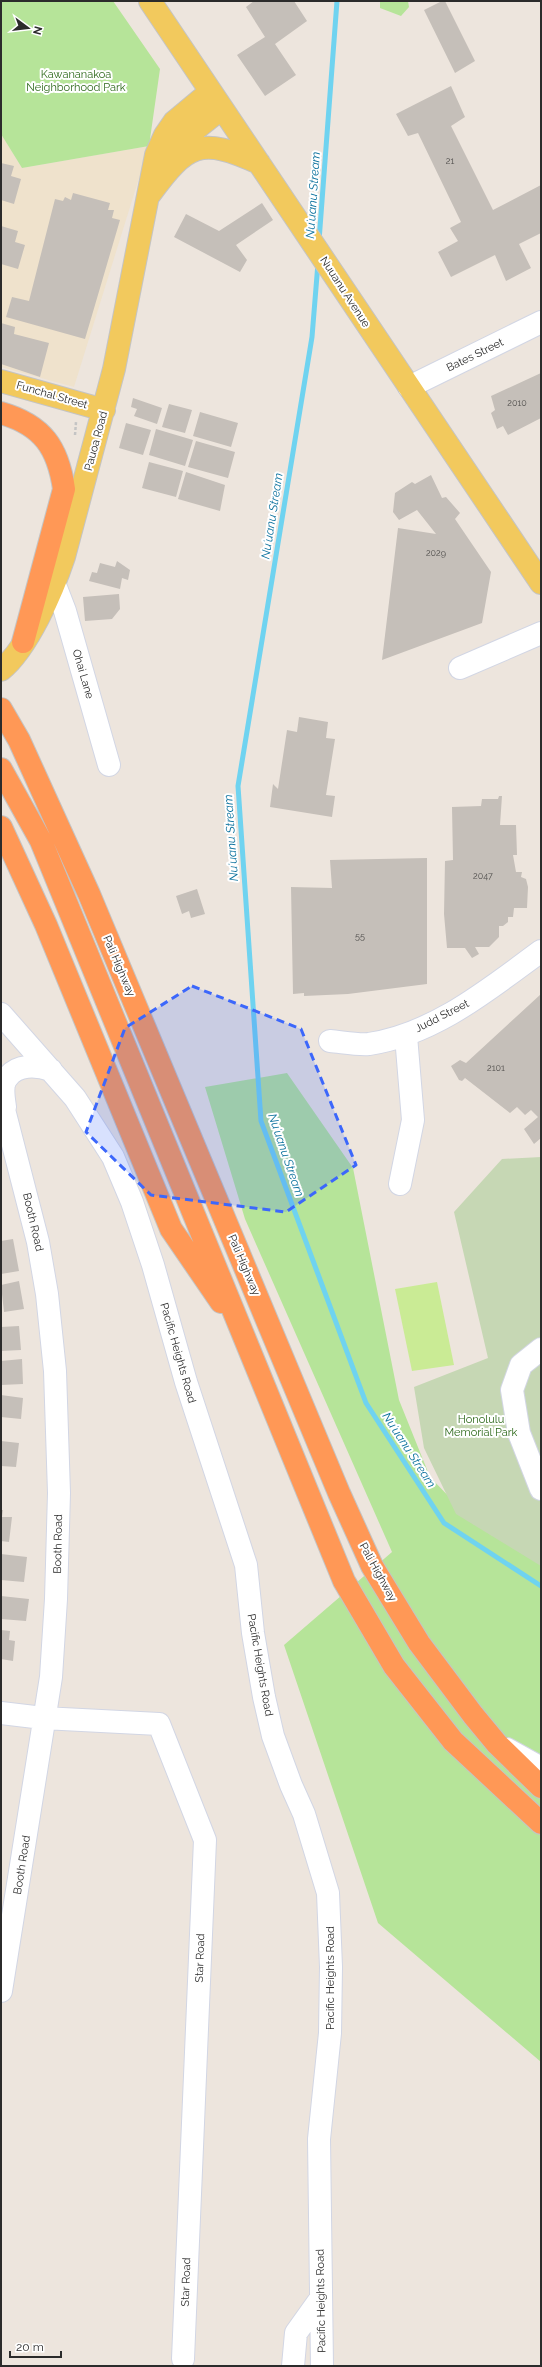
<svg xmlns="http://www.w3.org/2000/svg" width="542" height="2367" viewBox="0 0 542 2367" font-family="Raleway,sans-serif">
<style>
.education{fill:#efe2cc}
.green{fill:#b6e499}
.cemetery{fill:#c6d7b4}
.pitch{fill:#caeb95}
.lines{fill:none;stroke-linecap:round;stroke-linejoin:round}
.stream{stroke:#6fd3f0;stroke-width:5}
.building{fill:#c5bfb9}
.minor-casing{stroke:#d2d6e4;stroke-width:24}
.major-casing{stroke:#c4c4c4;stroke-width:24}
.highway-casing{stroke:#c4c4c4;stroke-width:24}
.path{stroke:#c4c4c4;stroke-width:2.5;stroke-dasharray:3 2;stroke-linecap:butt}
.minor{stroke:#fff;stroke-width:22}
.major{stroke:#f2c95d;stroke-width:22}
.highway{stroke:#ff9856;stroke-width:22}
.marked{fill:#3c67fb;fill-opacity:0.2;stroke:#3c67fb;stroke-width:3;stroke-dasharray:8 5;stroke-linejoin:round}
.labels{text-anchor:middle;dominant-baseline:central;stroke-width:4;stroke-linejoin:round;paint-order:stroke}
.number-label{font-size:9px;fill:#52504e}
.park-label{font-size:11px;fill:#2d691a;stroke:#fff}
.street-label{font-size:11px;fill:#2b2b2b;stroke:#fff}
.water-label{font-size:12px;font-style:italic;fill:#0c729e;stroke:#fff}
</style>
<rect width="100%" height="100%" fill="#ede5dd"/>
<path class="education" d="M1 134 22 168 149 146 74 387 1 367Z"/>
<path class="green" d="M1 1H113L160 69 149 146 22 168 1 134Z
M380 1H408L409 7 401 16 380 8Z
M287 1073 353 1168 399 1400 430 1477 459 1507 541 1556V2062L378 1923 284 1645 392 1552 245 1219 205 1087Z"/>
<path class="cemetery" d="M541 1157V1566L456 1514 424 1448 414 1387 488 1358 454 1212 502 1159Z"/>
<path class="pitch" d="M437 1282 454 1365 412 1371 395 1289Z"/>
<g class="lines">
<path class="stream" d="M319 241 337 1
M318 263 312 337 238 786 261 1121 366 1403 444 1523 541 1586"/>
</g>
<path class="building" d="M254 1H294L307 21 275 44 296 75 265 96 237 55 265 37 246 7Z
M442 1H445L475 61 455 73 424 10Z
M451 86 465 117 451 126 493 210 541 185V233L519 244 531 268 506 281 495 255 451 277 438 252 458 241 450 228 461 222 418 133 408 136 396 114Z
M1 163 14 166 11 176 21 179 14 204 1 200Z
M73 193 110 203 108 210H114L112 218 120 220 85 339 6 317 12 297 29 301 55 199 63 201 65 197 71 200Z
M262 203 273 220 236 245 247 260 240 272 174 237 186 214 219 231Z
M1 226 18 231 15 242 25 245 18 269 1 264Z
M1 323 15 327 14 334 49 343 40 377 1 364Z
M541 373V418L508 435 503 426 497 429 491 413 495 410 491 396Z
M133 398 162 408 157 424 134 416 137 409 131 407Z
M169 404 192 410 185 433 162 427Z
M200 412 238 423 231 447 193 436Z
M126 423 151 430 143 455 119 448Z
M156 429 193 440 185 466 149 455Z
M196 441 235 452 228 478 188 467Z
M149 462 183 471 176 497 142 488Z
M186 472 225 485 220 511 178 499Z
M431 475 442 498 446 497 460 513 455 519 491 572 482 623 382 660 398 528 436 534 417 510 399 520 393 512 395 493 412 482 415 484Z
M117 561 130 570 128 580 122 578 120 589 89 581 92 572 97 573 100 563 115 567Z
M119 594 120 609 112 619 85 621 83 597Z
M299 717 328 722 326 738 335 739 326 795 335 796 332 817 270 807 273 784 278 789 287 730 297 732Z
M499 796H502L500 825H516L517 855H513L516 872H522L521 877 526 879 528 887 527 908H514L513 917H508V922L503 926H499V937L489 947H475L479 954 472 958 465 948H447L444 914 445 861 453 860 452 807 481 806 482 799H498Z
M427 858V984L348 994 304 996V993L293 994 291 887 332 888 330 860Z
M197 889 205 914 191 918 189 911 182 914 176 896Z
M541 994V1138L534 1144 524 1129 538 1117 531 1110 525 1115 517 1107 510 1113 465 1078 462 1081 459 1080 451 1066 460 1060 466 1063Z
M13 1239 19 1271 1 1274V1241Z
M19 1281 24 1309 4 1312 1 1285Z
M19 1326 21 1350 1 1351V1327Z
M22 1359 23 1384 1 1385V1361Z
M1 1395 23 1398 21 1419 1 1417Z
M1 1441 19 1443 16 1467 1 1466Z
M1 1510H3L2 1517H12L9 1542 1 1541Z
M1 1554 27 1557 24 1582 1 1580Z
M1 1596 29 1599 26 1621 1 1619Z
M1 1630 10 1631 9 1640 15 1641 13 1661 1 1659Z"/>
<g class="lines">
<g class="minor-casing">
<path id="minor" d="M409 387 541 322
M55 585 65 611 109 765
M460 668 541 633
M1 1014 75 1098 113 1157 132 1202 153 1265 186 1382 246 1565 253 1633 264 1697 273 1736 291 1785 304 1814 328 1893 331 1967 330 2033 319 2139 322 2366
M330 1041C342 1042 357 1045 369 1044 435 1034 489 989 541 951
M1 1098 38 1242 47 1294 55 1371 59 1493 56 1599 51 1677 1 1991
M5 1107C4 1099 1 1085 7 1078 17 1064 36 1065 51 1070
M400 1184 413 1120 406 1036
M541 1349 521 1365 512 1390 519 1433 541 1489
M1 1713 43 1718 159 1724 205 1840 183 2359
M507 1749 541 1768
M293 2366 296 2333 321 2298"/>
</g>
<g class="major-casing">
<path id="major" d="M150 1 541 583
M167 158 191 133 221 109
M150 194C187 144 200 136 259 163
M1 381 104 410
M1 670C28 648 53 590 64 557L114 369 156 155 165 135 174 122 210 92"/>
</g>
<g class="highway-casing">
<path id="highway" d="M1 413C43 425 58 448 64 489L23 642
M1 709 19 740 89 894 339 1493 372 1566 419 1643 473 1715 497 1744 541 1787
M1 769 41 841 344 1581 394 1666 453 1741 541 1823
M1 827 46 925 171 1229 221 1302"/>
</g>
<path class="path" d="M75 435 76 422"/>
<use href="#minor" class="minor"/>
<use href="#major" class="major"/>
<use href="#highway" class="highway"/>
</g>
<path class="marked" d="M192 986 301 1029 356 1165 286 1212 151 1195 86 1132 125 1028Z"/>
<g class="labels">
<g class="number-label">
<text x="450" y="161">21</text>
<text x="517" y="403">2010</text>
<text x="436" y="553">2029</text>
<text x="483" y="876">2047</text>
<text x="360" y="936">55</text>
<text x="496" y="1068">2101</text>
</g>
<g class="park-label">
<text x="76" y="74">Kawananakoa<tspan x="76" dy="13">Neighborhood Park</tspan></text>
<text x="481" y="1419">Honolulu<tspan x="481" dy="13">Memorial Park</tspan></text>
</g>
<g class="street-label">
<text transform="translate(345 292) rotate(57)">Nuuanu Avenue</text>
<text transform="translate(475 355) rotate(-26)">Bates Street</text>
<text transform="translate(52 395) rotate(16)">Funchal Street</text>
<text transform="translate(96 441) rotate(-75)">Pauoa Road</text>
<text transform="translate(83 674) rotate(74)">Ohai Lane</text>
<text transform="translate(119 966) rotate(67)">Pali Highway</text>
<text transform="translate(442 1016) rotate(-27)">Judd Street</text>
<text transform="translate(33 1222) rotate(77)">Booth Road</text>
<text transform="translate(244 1265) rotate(67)">Pali Highway</text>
<text transform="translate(178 1353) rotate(74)">Pacific Heights Road</text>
<text transform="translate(58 1544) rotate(-89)">Booth Road</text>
<text transform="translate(378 1572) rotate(61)">Pali Highway</text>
<text transform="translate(260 1665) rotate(80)">Pacific Heights Road</text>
<text transform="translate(22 1865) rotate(-81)">Booth Road</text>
<text transform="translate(200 1958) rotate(-88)">Star Road</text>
<text transform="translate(330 1978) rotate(-90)">Pacific Heights Road</text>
<text transform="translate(186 2282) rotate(-88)">Star Road</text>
<text transform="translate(321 2301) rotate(-91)">Pacific Heights Road</text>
</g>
<g class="water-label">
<text transform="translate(313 195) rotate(-86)">Nuʻuanu Stream</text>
<text transform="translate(272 516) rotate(-81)">Nuʻuanu Stream</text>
<text transform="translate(231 838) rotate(-94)">Nuʻuanu Stream</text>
<text transform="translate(286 1155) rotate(71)">Nuʻuanu Stream</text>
<text transform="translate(409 1450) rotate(57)">Nuʻuanu Stream</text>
</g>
</g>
<rect width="542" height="2367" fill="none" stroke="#2b2b2b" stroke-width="4"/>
<g transform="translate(28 28) rotate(105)" stroke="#ffffff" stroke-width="3" paint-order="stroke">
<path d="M0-3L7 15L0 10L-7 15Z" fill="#2b2b2b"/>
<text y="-6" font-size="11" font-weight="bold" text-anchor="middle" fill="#2b2b2b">N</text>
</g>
<path d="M10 2351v6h51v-6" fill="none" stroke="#2b2b2b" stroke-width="2"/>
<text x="16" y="2351" font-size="12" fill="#2b2b2b" stroke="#ffffff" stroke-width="3" paint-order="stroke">20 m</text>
</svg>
